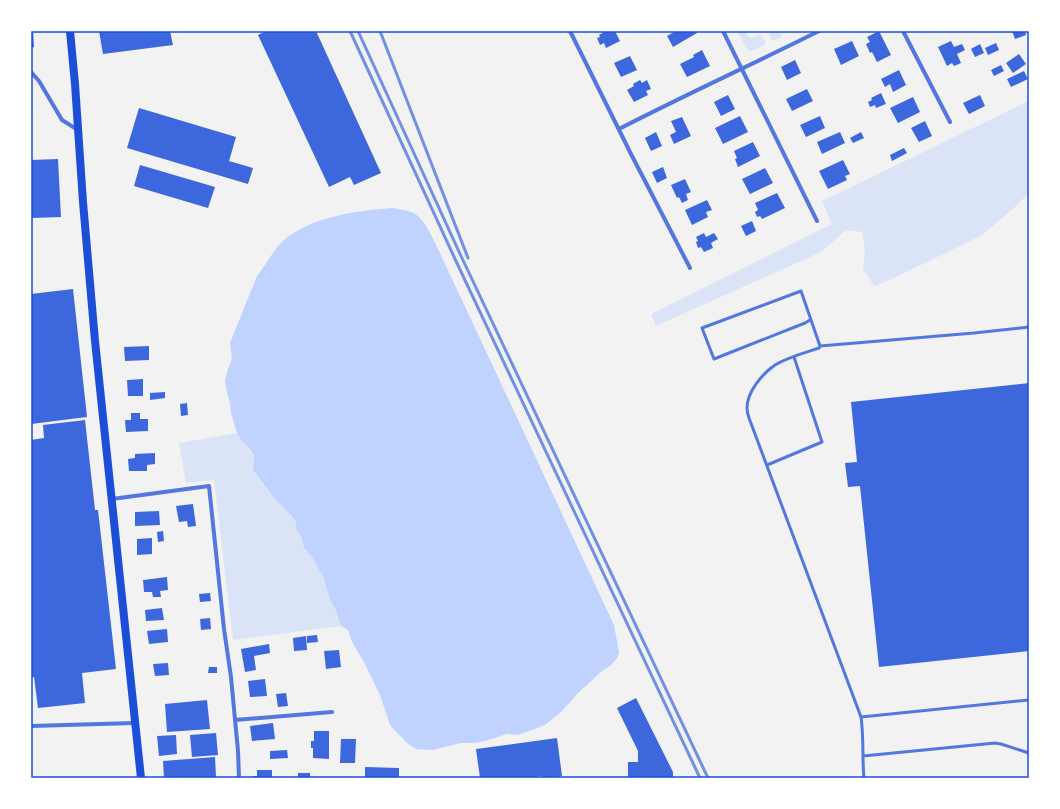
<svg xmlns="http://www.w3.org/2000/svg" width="1060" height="809" viewBox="0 0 1060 809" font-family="Barlow,sans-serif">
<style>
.green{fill:#dbe4f7}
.water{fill:#bfd3fe}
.building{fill:#3d67dc}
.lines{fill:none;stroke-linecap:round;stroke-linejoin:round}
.service{stroke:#5277de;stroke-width:3}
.minor{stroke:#5277de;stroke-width:4}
.secondary{stroke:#1d4ed8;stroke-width:8}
.rail{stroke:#7290e2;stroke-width:3}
.neatline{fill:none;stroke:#1d4ed8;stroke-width:1.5}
</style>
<rect width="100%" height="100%" fill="#f2f2f2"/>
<path class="green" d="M740 31H745C751 43 753 35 761 35L766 44 754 50 749 51 747 49 738 32Z
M768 31H779L782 37 772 41Z
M1029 101V193L1014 208 982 235 888 281 874 286 863 269 865 249 862 232 846 230 821 252 656 326 651 314 832 224 822 201Z
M237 433 241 440 249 448 254 455 253 470 259 479 274 498 290 514 296 522V529L301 537 304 548 312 557 319 570 323 576 330 600 335 608 341 626 233 640 214 480 186 483 179 443Z"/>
<path class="water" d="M394 208C401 210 409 210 415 214 425 219 434 241 439 251L614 625 619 652 617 658 611 665 601 672 579 692 561 712 545 725 518 735 507 734 485 741 474 743H461L433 750 416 749 407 743 390 725 380 695 365 664 352 642 348 630 341 626 335 608 330 600 323 576 319 570 312 557 304 548 301 537 296 529V522L290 514 274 498 253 470 254 455 249 448 241 440 237 433 231 413 230 403 227 393 225 381 228 369 232 358 230 343 257 276C266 265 272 252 283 241 310 217 358 210 394 208Z"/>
<path class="building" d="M31 31H33L34 47 31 48Z
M99 31H170L173 45 103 54Z
M266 31H316L381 173 354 185 350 177 329 187 258 35Z
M606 31H615L620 41 606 48 604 43 600 45 597 38 600 37 599 35Z
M673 31H696L697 33 673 47 667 36 674 32Z
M879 31 891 55 877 62 872 52 870 53 866 44 870 42 867 37Z
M1012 31H1025L1026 35 1015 39Z
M852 41 859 56 841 65 834 49Z
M951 41 954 47 962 44 965 50 957 54 961 63 954 66 952 63 947 66 938 47Z
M996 43 999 50 988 55 985 48Z
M980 44 984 53 975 57 971 49Z
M702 50 710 66 687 77 680 64 694 57 693 55Z
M1019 54 1026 64 1013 73 1006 63Z
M630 56 637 70 621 77 614 63Z
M795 60 801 73 787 80 781 67Z
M1001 65 1004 71 994 76 991 70Z
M899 70 906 85 893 92 890 84 885 87 881 79Z
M1024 71 1028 79 1011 87 1007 79Z
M640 80 642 83 647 80 651 89 646 91 648 95 634 102 627 90 634 86 633 84Z
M807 89 813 101 792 111 786 99Z
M881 93 886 104 876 108 875 105 870 107 868 102 872 100 871 98Z
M728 95 735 109 721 116 714 102Z
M980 95 985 106 969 114 963 103Z
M913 97 920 112 898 123 890 108Z
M139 108 236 137 229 161 253 168 248 184 127 148Z
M740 116 748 132 723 144 715 128Z
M820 116 825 128 806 137 800 125Z
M682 117 691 136 674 144 670 135 676 132 671 121Z
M925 121 932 136 919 142 911 128Z
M656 132 662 146 651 151 645 138Z
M840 132 845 143 822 154 817 142Z
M861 132 864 138 853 143 850 138Z
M753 142 760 156 738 167 735 159 737 158 734 151Z
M904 148 907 153 892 161 890 155Z
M58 159 61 217 31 218V160Z
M843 160 850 174 845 176 847 180 828 189 819 171Z
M140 165 215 187 208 208 134 186Z
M663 167 667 178 657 183 652 172Z
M765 168 773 183 750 194 742 179Z
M685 179 691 192 686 194 688 200 682 203 679 197 677 198 671 185Z
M777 193 785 208 762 219 760 216 757 217 755 212 758 210 755 203Z
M707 200 712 210 706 212 708 217 692 225 685 210Z
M752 221 756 231 746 236 741 226Z
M704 233 706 237 714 233 718 239 711 243 713 248 704 252 701 247 698 248 696 242 698 241 696 237Z
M73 289 87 417 31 424V294Z
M149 346V360L125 361 124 347Z
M143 379V396H128L127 380Z
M1029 383V651L879 667 860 486 848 487 845 463 857 462 851 402Z
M165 392V398L150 400V393Z
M187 403 188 415 181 416 180 404Z
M131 413H140V419H148V431L126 432 125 420H131Z
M85 420 95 510H98L116 669 82 673 85 703 38 708 34 677 31 678V440L44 438 43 425Z
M155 453V464L147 465V471H129L128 459 135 458V454Z
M193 504 196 526 188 527 187 521 179 522 176 506Z
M159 511 160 525 135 526V512Z
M163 531 164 541 158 542 157 532Z
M152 538V554L137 555V539Z
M167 577 168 590 160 591 161 597H153L152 592H144L143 580Z
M210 593 211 601 200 602 199 594Z
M162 608 164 620 146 621 145 610Z
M210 618 211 629 201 630 200 619Z
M167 629 168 642 149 644 147 631Z
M317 635 318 642 307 643V636Z
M306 636 307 650 294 651 293 638Z
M269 644 270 653 254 656 256 670 245 672 241 649Z
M339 650 341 667 326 669 324 651Z
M168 663 169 675 155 676 153 664Z
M209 667H217V673H208Z
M265 679 267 696 250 697 248 681Z
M286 693 288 706 278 707 276 694Z
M636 698 673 772V778H628V762H638V751L617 708Z
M207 700 210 729 167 732 165 704Z
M273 723 275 739 252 741 250 726Z
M314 731H329V759L313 758V748H311V741H314Z
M216 733 218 755 192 757 190 735Z
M176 735 177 754 159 756 157 736Z
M557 738 562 776 553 778H542V776L527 778H480L476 749Z
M341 739H356L355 763H340Z
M287 750 288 758 270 759V751Z
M215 757 216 777 164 778 163 761Z
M365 767 399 768V778H365Z
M257 770H272V778H253V776H257Z
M298 773H310V778H298Z"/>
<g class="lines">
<path class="service" d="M810 320 805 323 714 359 702 328 801 291 820 346
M767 465 822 442 794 357
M861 717 1029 700
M863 756 995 743 1001 744 1029 753
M864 778C862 758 864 737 861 717L749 418C748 415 747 411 747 408 747 392 762 374 775 365 788 357 804 353 819 348L820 346 974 333 1029 327"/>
<path class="minor" d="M570 31 631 154 690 268
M723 31 817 221
M903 31 950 122
M31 72 39 81 62 120 78 130
M619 129C685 95 753 64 819 31
M112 499 209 486 224 629 231 677 238 751 239 778
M235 720 332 712
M31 726 135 723"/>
<path class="secondary" d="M70 31 75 84 83 202 95 341 141 778"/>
<path class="rail" d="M350 31 455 259 700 778
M358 31 461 256 708 778
M380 31 468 258"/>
</g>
<rect width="1060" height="809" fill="none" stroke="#ffffff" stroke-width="64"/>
<rect x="32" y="32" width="996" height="745" class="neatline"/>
</svg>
